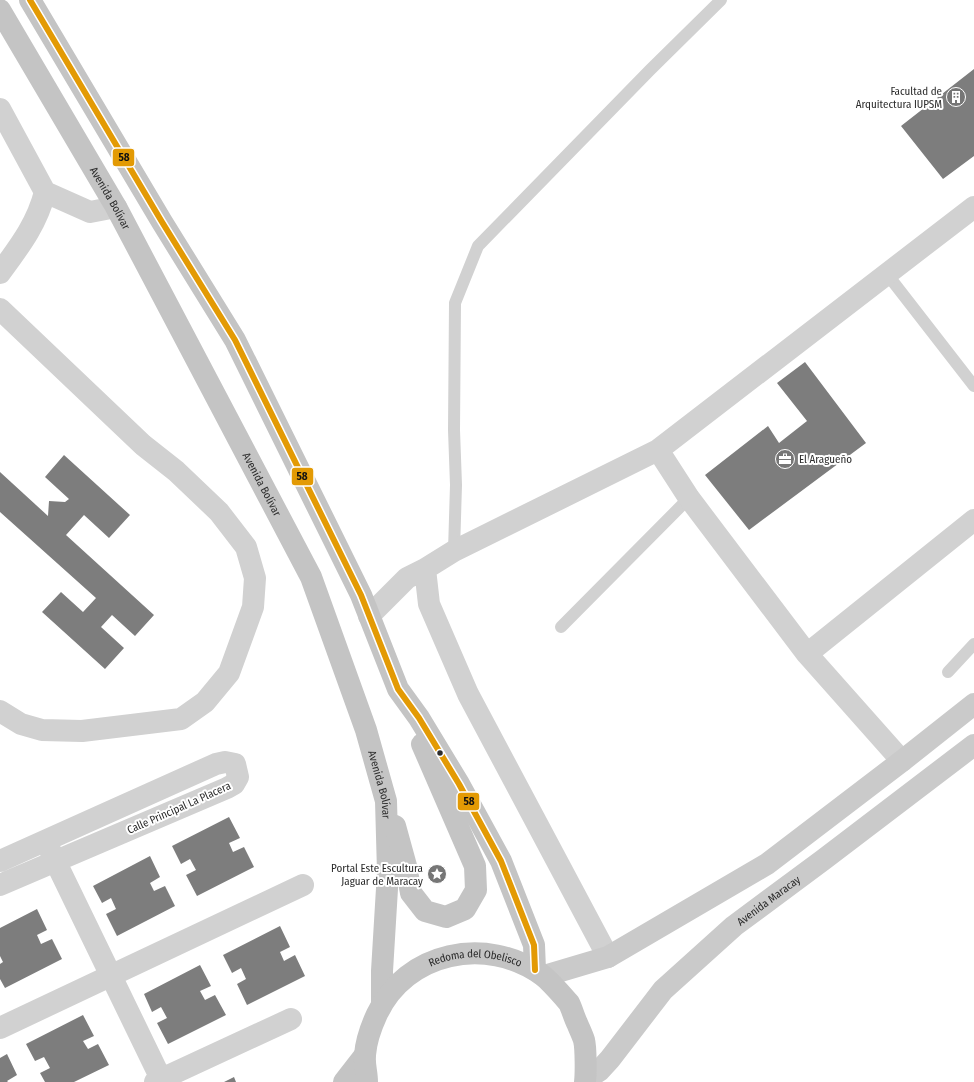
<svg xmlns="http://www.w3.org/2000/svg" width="974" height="1082" viewBox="0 0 974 1082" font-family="'Fira Sans Condensed',sans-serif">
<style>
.building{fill:#7d7d7d}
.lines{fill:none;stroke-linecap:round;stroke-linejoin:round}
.lane{stroke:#d1d1d1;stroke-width:12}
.street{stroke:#d1d1d1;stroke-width:22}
.secondary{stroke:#cacaca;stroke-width:22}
.primary{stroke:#c4c4c4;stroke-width:22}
.bus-1-casing{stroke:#fff;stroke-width:9}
.bus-1{stroke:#e39a04;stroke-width:6}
.bus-dot{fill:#2c2c2c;stroke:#fff;stroke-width:1.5}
.labels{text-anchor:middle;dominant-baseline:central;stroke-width:4;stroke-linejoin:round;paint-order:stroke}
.poi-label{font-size:11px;fill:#2c2c2c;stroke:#fff;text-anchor:end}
.street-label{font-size:11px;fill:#2c2c2c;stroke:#fff}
.line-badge{stroke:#fff;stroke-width:1.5}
.pale-badge-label{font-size:11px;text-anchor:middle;font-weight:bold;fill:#111}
</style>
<rect width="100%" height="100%" fill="#fff"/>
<path class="building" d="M974 69V156L943 179 901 126Z
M805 362 866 443 749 530 705 475 768 426 779 443 807 421 777 383Z
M64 455 130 515 109 538 84 515 66 535 154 615 135 636 112 615 101 627 124 648 105 669 42 612 61 592 83 612 96 598 0 512V472L48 516 49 501 65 502 69 499 45 477Z
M229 817 240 838 229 843 233 852 244 847 254 867 197 896 186 875 196 870 190 859 181 864 172 846Z
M150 856 160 877 150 883 154 891 165 886 175 906 117 936 106 914 116 909 111 898 102 903 93 886Z
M37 909 47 930 37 935 41 944 52 939 62 959 5 988 0 979V964L3 962 0 956V928Z
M280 926 290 947 280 952 284 961 295 955 305 976 247 1005 237 984 246 979 241 968 232 973 223 955Z
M200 965 211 986 200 991 205 1000 215 995 226 1015 168 1044 157 1023 167 1018 161 1007 152 1012 144 994Z
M83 1015 94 1036 83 1041 88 1049 98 1044 109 1065 74 1082H45L40 1073 50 1068 44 1057 35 1061 26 1044Z
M7 1054 17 1075 7 1081 8 1082H0V1058Z
M234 1077 236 1082H224Z"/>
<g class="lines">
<path class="lane" d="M887 274 974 386
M454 551 456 485 454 430 455 303 478 246 650 70 721 0
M561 627 689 498
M948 672 974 644"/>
<path class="street" d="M0 109 45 192 90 212 116 207
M0 273C19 247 37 224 45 192
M0 309 143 445 176 471 219 512 246 547 255 578 253 607 229 673 205 702 181 719 82 731 42 730 21 724 0 711
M369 616 407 578 425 569
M807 654 974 520
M902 761 807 654 689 498 658 450 974 207
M49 848 161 1079
M0 861 216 764 225 762 235 764 238 777 234 784 227 788 0 885
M608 957 468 694 429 604 425 569 454 551 658 450
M0 1028 303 885
M155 1082 291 1019"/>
<g class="secondary">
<path d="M544 976 608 957 767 864 902 761 974 704"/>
<path id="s1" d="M586 1079 599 1071 610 1059 663 990 734 926 823 860 974 745"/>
</g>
<g class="primary">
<path d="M30 0 162 222 235 340 361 595 398 689 419 718 459 784 501 861 534 945 535 970"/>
<path id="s2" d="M0 10 116 207 311 577 366 730 386 801 388 872 382 971V1003"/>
<path d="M395 826 406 866 411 893 425 911 446 917 465 909 476 890 475 866 422 744"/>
<path d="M344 1082 365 1055"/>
<path id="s3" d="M367 1082C367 1073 364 1064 365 1055 366 1041 371 1027 377 1014 406 952 486 935 542 975 550 981 562 995 569 1003 572 1009 574 1017 577 1023 579 1028 582 1034 584 1040 586 1048 586 1074 585 1082"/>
</g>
<g class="bus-1-casing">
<path id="bus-1" d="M30 0 162 222 235 340 361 595 398 689 419 718 459 784 501 861 534 945 535 970"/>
</g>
<use href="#bus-1" class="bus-1"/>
</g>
<defs>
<g id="building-disc" transform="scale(1)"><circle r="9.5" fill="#767676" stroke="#fff"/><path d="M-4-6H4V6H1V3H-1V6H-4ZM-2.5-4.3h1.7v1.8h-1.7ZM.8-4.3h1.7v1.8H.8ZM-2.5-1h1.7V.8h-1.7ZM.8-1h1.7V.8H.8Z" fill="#fff"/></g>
<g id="office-disc" transform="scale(1)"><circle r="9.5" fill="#767676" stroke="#fff"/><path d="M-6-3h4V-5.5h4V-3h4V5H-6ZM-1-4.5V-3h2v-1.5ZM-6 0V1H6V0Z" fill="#fff"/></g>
<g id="sight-disc" transform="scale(1)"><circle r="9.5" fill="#767676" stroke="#fff"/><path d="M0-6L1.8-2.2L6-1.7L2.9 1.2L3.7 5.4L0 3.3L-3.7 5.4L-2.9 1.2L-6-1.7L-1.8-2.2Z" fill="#fff"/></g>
</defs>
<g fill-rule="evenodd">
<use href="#building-disc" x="956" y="97"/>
<use href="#office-disc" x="785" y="459"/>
<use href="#sight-disc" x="437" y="874"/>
</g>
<circle class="bus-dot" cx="440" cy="753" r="3.5"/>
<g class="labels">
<g class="poi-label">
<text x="942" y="91">Facultad de<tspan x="942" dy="13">Arquitectura IUPSM</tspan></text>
<text x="799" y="459" text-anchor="start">El Aragueño</text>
<text x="423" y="868">Portal Este Escultura<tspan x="423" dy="13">Jaguar de Maracay</tspan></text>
</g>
<g class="street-label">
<text stroke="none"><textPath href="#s2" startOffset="218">Avenida Bolívar</textPath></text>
<text stroke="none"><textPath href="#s2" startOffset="542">Avenida Bolívar</textPath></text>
<text stroke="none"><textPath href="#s2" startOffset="866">Avenida Bolívar</textPath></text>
<text transform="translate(179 808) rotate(-24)">Calle Principal La Placera</text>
<text stroke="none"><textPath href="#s1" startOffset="257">Avenida Maracay</textPath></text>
<text stroke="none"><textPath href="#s3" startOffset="192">Redoma del Obelisco</textPath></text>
</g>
</g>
<g class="line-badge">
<rect x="112" y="148" width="23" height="19" rx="4" fill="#e39a04"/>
<rect x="291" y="467" width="23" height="19" rx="4" fill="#e39a04"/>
<rect x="457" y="792" width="23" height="19" rx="4" fill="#e39a04"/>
</g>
<g class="pale-badge-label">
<text x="124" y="161">58</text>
<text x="302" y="480">58</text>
<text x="469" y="805">58</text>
</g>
</svg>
